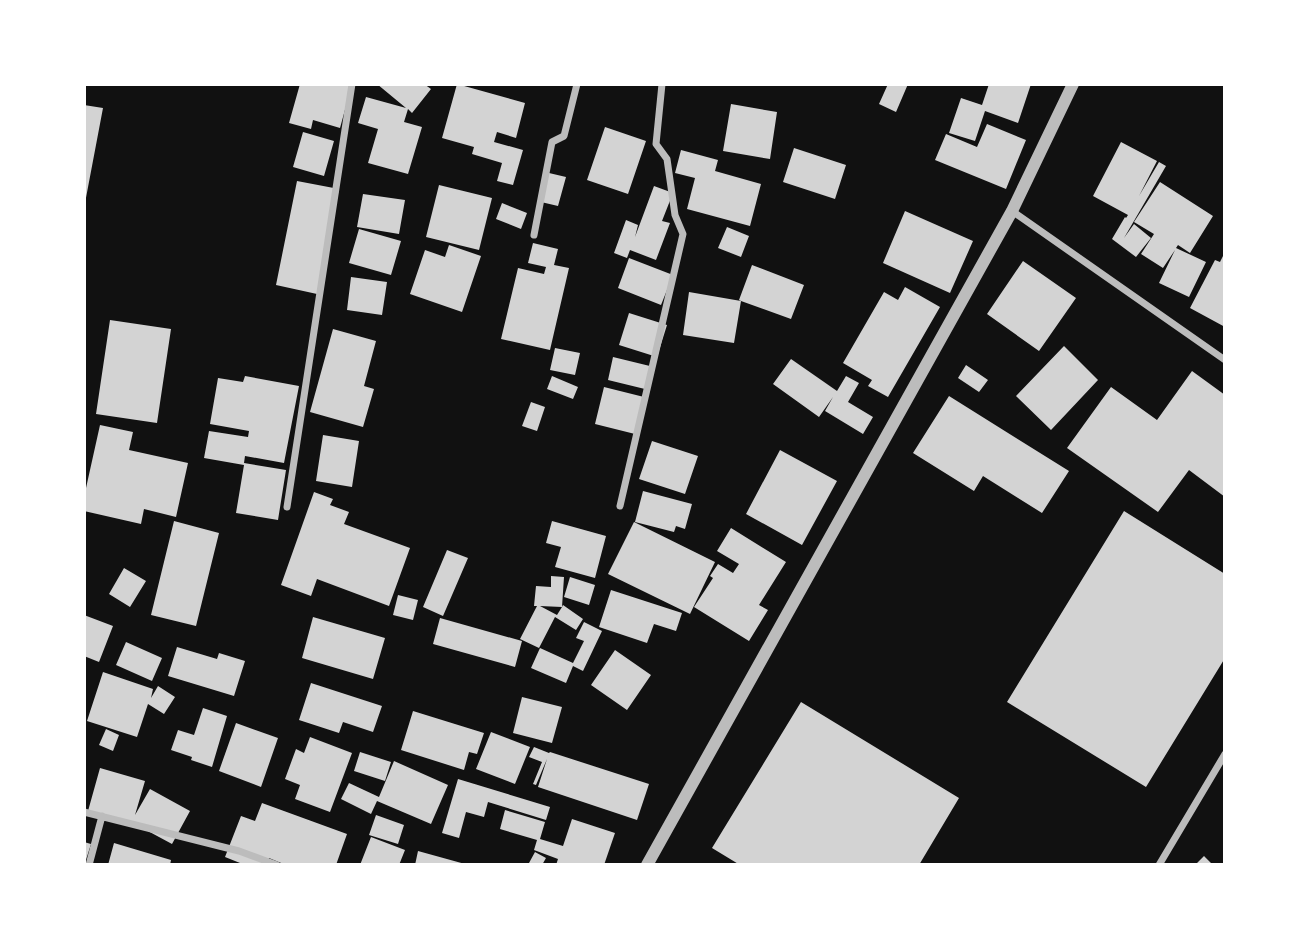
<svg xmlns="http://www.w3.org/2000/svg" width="1309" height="949" viewBox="0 0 1309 949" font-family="Karla,sans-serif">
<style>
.building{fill:#d3d3d3;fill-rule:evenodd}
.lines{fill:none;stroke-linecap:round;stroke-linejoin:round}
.minor{stroke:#bcbcbc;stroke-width:7}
.tertiary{stroke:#bcbcbc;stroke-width:12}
</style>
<rect width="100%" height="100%" fill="#111"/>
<path class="building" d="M300 84H352L340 128 313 120 311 129 289 123Z
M377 84H424L431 89 412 113 408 109 404 122 422 127 408 174 368 163 378 129 358 123 366 97 406 108Z
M457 84 525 103 516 138 497 132 494 142 523 150 513 185 497 181 502 163 472 154 474 147 442 138Z
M888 84H908L896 112 879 104Z
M989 84H1031L1018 123 985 111 975 141 949 133 961 98 982 105Z
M731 104 777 112 770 159 723 151Z
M84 105 103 108 85 203H84Z
M987 124 1026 140 1006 189 935 160 946 134 977 147Z
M605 127 646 141 628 194 587 180Z
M303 132 334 141 324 176 293 167Z
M1121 142 1157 161 1139 196 1159 162 1166 166 1124 238 1134 224 1151 238 1136 257 1112 239 1125 217 1126 218 1128 215 1093 196Z
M794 148 846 165 835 199 783 182Z
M681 150 718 160 715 171 761 184 750 226 687 209 695 178 675 173Z
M549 173 566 177 558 206 541 202Z
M297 181 339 189 317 294 276 285Z
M1160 182 1213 216 1190 253 1178 245 1176 248 1206 262 1189 297 1159 283 1175 250 1163 268 1141 254 1154 234 1134 222Z
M439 185 492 198 479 250 426 237Z
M654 186 673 193 662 221 670 223 656 260 630 250 627 258 614 253 626 220 638 225 635 237Z
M363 194 405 200 399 234 357 227Z
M502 203 527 213 521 229 496 219Z
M905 211 973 241 950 293 883 263Z
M727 227 749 236 741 257 718 248Z
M359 229 401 241 391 275 349 263Z
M533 243 558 249 554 265 569 268 550 350 501 339 518 268 544 274 546 267 528 263Z
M449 245 481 256 462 312 410 294 425 250 445 257Z
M1225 252V327L1190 308 1215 260 1220 262Z
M629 258 673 275 661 305 618 288Z
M1023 261 1076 298 1039 351 987 314Z
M752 265 804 285 791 319 741 301 734 343 683 335 689 292 741 301 739 300Z
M351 277 387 282 382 315 347 310Z
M905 287 940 307 888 397 868 386 872 380 843 363 884 292 898 300Z
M629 313 667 325 657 357 619 345Z
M110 320 171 329 157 423 96 414Z
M333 329 376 341 364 386 374 389 363 427 310 412Z
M1064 346 1098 380 1051 430 1016 396Z
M555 348 580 353 575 375 550 370Z
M613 357 654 367 649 390 608 380Z
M791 359 837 391 846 376 859 383 848 402 873 417 863 434 825 411 833 397 819 417 773 384Z
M966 365 988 380 979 392 958 378Z
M1192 371 1225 395V497L1189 470 1158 512 1067 448 1111 387 1157 420Z
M245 376 299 386 284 463 245 456 244 463 286 470 278 520 236 513 244 465 204 458 209 431 248 437 249 431 210 424 218 378 243 382Z
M552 376 578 387 573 399 547 389Z
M604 387 644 397 635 434 595 424Z
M949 396 1069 471 1042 513 983 476 974 491 913 453Z
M531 402 545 407 537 431 522 426Z
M100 425 133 432 129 450 188 463 176 517 144 509 141 524 84 511V497Z
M323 435 359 441 352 487 316 481Z
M652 441 698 456 685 494 639 479Z
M780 450 837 481 802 545 746 514Z
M643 491 692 504 685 529 676 526 674 532 635 522Z
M314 492 333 499 330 505 349 512 344 524 410 548 389 606 317 579 311 596 281 585Z
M1124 511 1225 574V658L1146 787 1007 702Z
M174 521 219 533 196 626 151 615Z
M552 521 606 536 595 578 555 567 561 547 546 543Z
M634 522 715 562 690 614 608 574Z
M731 528 786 562 759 605 768 610 749 641 694 607 713 578 710 576 718 564 733 573 739 564 717 551Z
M447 550 468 558 443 616 423 607Z
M124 568 146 581 130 607 109 594Z
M551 576 564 577 562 607 563 605 583 619 576 630 555 617 539 648 520 639 537 606H534L536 586 551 587ZM540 606 562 607 557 615Z
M570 577 595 585 589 605 564 597Z
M611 590 682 613 676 631 654 624 647 643 599 627Z
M398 595 418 600 413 620 393 615Z
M84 615 113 626 99 662 84 656Z
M313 617 385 638 373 679 302 658Z
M440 618 522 641 515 667 433 644Z
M584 622 602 631 583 671 573 666 566 683 531 668 540 648 573 663 584 641 576 638Z
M126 642 162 658 152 681 116 665Z
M177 647 217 659 219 653 245 661 234 696 168 676Z
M615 650 651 675 627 710 591 685Z
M103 672 153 689 151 698 158 686 175 697 164 714 148 704 137 737 87 721Z
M311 683 382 706 373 732 343 722 339 733 299 720Z
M522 697 562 707 552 743 513 733Z
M801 702 959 798 919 865H740L712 848Z
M203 708 227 716 212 767 191 760 192 757 171 750 178 730 194 735Z
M413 711 484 733 477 754 469 752 464 770 401 750Z
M236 723 278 738 261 787 219 771Z
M106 729 119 735 113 751 99 745Z
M491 732 530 747 515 784 476 769Z
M310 737 352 753 330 812 295 799 300 785 285 779 296 749 304 753Z
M534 747 549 753 550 752 649 784 637 820 538 787 547 759 536 785 533 784 542 762 529 757Z
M360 752 391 762 385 781 354 771Z
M394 761 448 785 431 824 377 801 371 814 341 799 349 783 379 797Z
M100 768 145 781 135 815 150 789 190 811 172 844 133 823 88 811Z
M458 779 550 807 546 820 488 802 484 817 466 812 459 838 442 833Z
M262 803 347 834 336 865H286L269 858 266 865H245L225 857 241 816 255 821Z
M505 810 545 822 540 839 563 846 572 819 615 833 604 865H556L558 859 534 850 537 840 500 829Z
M376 815 404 825 398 844 369 835Z
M371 837 405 850 399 865H360Z
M84 842 91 844 85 863H84Z
M114 843 171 860 170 865H108Z
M418 851 465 864V865H415Z
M535 852 546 858 542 865H532L529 863Z
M1204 856 1213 865H1195Z"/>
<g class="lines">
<path class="minor" d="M1012 211 1225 360
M534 235 552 142 564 136 577 84
M620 506 683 234 675 215 667 159 656 144 662 84
M287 507 352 84
M84 812 239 851 277 865
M89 865 102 816
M1159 865 1225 754"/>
<path class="tertiary" d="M647 865 1012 211 1073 84"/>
</g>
<rect width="1309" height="949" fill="none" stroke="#ffffff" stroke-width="172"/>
</svg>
